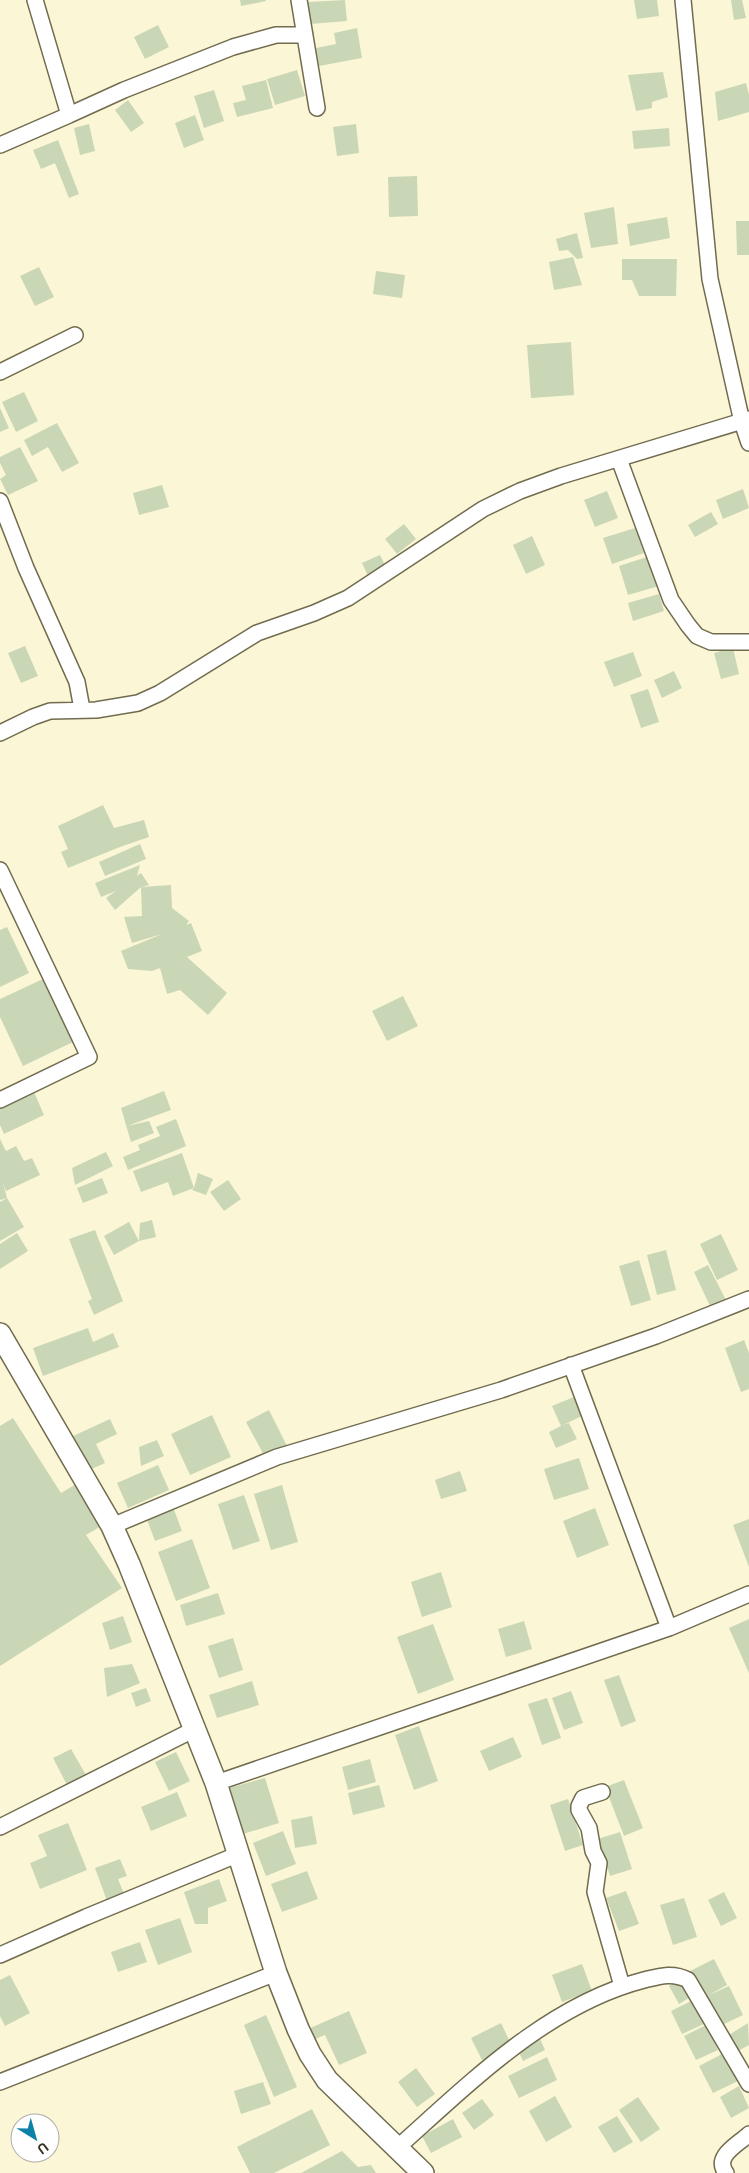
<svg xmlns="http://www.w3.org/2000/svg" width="749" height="2173" viewBox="0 0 749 2173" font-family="'DM Sans',sans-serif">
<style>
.building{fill:#cad7b7}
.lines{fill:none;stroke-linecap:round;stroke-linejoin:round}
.street-casing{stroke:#716c4f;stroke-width:18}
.secondary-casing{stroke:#716c4f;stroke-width:24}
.street{stroke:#fff;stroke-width:15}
.secondary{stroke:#fff;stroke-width:21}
</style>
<rect width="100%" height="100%" fill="#fbf6d5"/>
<path class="building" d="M240 0H266V1L241 6Z
M345 0 347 21 310 24 308 2Z
M634 0H657L659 16 637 19Z
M731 0H742L746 18 734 20Z
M158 25 169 47 145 59 134 37Z
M357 28 362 58 319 66 316 48 336 44 334 33Z
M297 70 305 96 275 105 267 79Z
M663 72 668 97 652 102V108L636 111 628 75Z
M266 80 273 108 237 117 233 103 246 100 242 86Z
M746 83 749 95V112L718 121 715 92Z
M214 90 224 121 204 128 194 96Z
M128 100 144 123 131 132 115 110Z
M195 115 204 140 184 148 175 123Z
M89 124 95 151 80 155 74 128Z
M356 124 359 153 337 156 333 127Z
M669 128 670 146 634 149 632 131Z
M58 140 79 194 69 198 55 163 41 169 33 150Z
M417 176 418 216 389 217 388 177Z
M614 207 618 244 591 248 584 213Z
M667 217 670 238 630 246 627 224Z
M736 221H749V255H737Z
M577 233 583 258 577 259 568 250 559 251 556 239Z
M573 257 582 285 554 290 549 262Z
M622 259H677L676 296H639L632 280H622Z
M39 267 54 297 35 306 20 276Z
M376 271 405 275 402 298 373 294Z
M571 342 574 395 531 398 527 345Z
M24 392 38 421 16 432 2 402Z
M0 408 9 428 0 432Z
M57 423 79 463 62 472 48 447 32 456 24 440Z
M20 447 38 481 8 495 0 479 6 475 0 463V457Z
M162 485 169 507 139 515 133 493Z
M743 489 749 508 723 519 716 500Z
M607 491 618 518 595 527 584 500Z
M711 512 718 524 695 537 688 525Z
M404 524 416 539 397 554 385 539Z
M635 528 644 553 612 564 603 538Z
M532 536 545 565 526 574 513 545Z
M380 555 386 567 368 576 362 563Z
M650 556 659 586 628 595 619 566Z
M659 594 664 611 633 621 628 603Z
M25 646 38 676 21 683 8 653Z
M733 648 739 674 721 679 714 653Z
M633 652 642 676 614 687 604 662Z
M674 671 682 688 662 698 654 680Z
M648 689 659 722 641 728 630 695Z
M103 805 114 828 87 841 114 828 144 820 149 837 120 847 68 868 61 852 68 849 58 826Z
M140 844 146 859 105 876 99 862Z
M140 865 137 876 141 873 149 885 141 887 171 885 172 908 189 921 186 925 191 923 202 951 187 957 227 993 208 1015 180 990 167 994 160 968 152 971 128 969 121 951 162 934 132 943 124 917 142 916 141 887 115 910 106 898 116 891 101 897 95 883Z
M7 927 29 973 0 987V930Z
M43 979 73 1042 23 1066 0 1017V999Z
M403 996 418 1026 387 1041 372 1011Z
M164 1091 171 1110 127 1126 149 1121 154 1133 131 1142 121 1108Z
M34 1092 44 1115 4 1134 0 1125V1107Z
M176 1119 186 1146 128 1170 123 1157 140 1150 138 1145 160 1136 156 1127Z
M0 1139 6 1151 16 1146 24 1161 32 1158 40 1175 6 1191 3 1183 7 1198 0 1200Z
M106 1152 113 1166 75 1185 72 1168Z
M182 1153 194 1188 173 1196 168 1182 141 1192 133 1171Z
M198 1173 213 1179 206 1195 192 1190 194 1188Z
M102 1178 108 1193 83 1203 77 1188Z
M228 1180 241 1199 224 1211 210 1192Z
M7 1198 24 1227 0 1241V1202Z
M152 1220 156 1237 139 1241 140 1223Z
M129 1222 139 1241 114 1255 104 1236Z
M95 1230 123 1301 94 1315 88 1301 92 1299 69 1239Z
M17 1233 28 1251 0 1269V1244Z
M721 1234 738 1270 717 1280 700 1244Z
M666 1250 676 1290 657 1295 647 1255Z
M639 1260 651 1300 631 1306 619 1266Z
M708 1265 726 1300 711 1308 694 1272Z
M88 1328 93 1342 113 1333 119 1347 43 1376 33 1348Z
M744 1340 749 1353V1389L741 1392 725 1348Z
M574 1397 582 1416 563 1425 569 1423 577 1439 556 1448 549 1432 561 1426 552 1406Z
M269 1410 287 1446 265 1457 246 1422Z
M212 1415 231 1457 190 1475 171 1434Z
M13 1418 61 1493 78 1483 103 1525 86 1535 122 1588 0 1666V1426Z
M110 1419 117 1434 96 1444 105 1463 87 1471 71 1437Z
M157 1440 164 1456 141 1466 139 1447Z
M579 1458 589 1489 554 1500 544 1469Z
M158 1465 169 1490 128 1508 117 1483Z
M460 1471 467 1491 441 1499 435 1480Z
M282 1485 298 1542 271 1550 254 1494Z
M244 1495 260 1541 233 1550 218 1504Z
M173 1507 182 1531 155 1541 146 1517Z
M595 1508 609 1545 577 1558 563 1521Z
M749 1519V1567L733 1525Z
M192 1539 210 1588 176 1601 158 1552Z
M441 1572 452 1607 422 1617 411 1582Z
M218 1593 225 1614 186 1626 180 1605Z
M123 1616 132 1642 110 1650 102 1623Z
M749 1619V1673L729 1628Z
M524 1621 532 1649 506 1657 498 1629Z
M433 1624 454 1680 418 1694 397 1637Z
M233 1638 243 1670 219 1678 208 1646Z
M132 1664 140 1683 107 1697 104 1668Z
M619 1675 636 1721 621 1727 604 1680Z
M252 1681 259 1705 217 1718 209 1695Z
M146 1688 151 1701 136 1707 131 1693Z
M571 1691 583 1723 564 1730 552 1698Z
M547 1698 561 1738 542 1745 528 1704Z
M419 1726 438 1781 414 1790 395 1735Z
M513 1737 522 1757 489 1771 480 1751Z
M71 1749 86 1775 67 1785 53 1758Z
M176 1752 190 1781 169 1791 155 1762Z
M370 1759 376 1782 348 1790 342 1767Z
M265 1778 279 1823 243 1834 229 1788Z
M624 1780 643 1828 624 1836 605 1787Z
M379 1785 385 1807 353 1815 348 1793Z
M177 1792 187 1816 151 1831 141 1807Z
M568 1799 583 1845 565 1851 550 1805Z
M312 1816 317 1844 295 1848 291 1820Z
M68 1823 87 1870 40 1889 30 1863 47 1856 38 1835Z
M283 1831 296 1864 266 1876 253 1843Z
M620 1832 632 1869 610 1876 598 1839Z
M120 1859 127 1876 118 1879 124 1894 107 1901 95 1868Z
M307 1871 318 1899 282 1912 271 1884Z
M219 1879 227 1901 208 1908V1924H195L184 1892Z
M626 1891 639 1924 619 1931 606 1898Z
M724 1892 737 1918 721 1926 708 1900Z
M684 1898 697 1937 673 1945 660 1905Z
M180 1918 192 1952 158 1965 145 1930Z
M140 1942 147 1962 118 1972 111 1952Z
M714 1959 727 1985 709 1995 729 1986 743 2015 718 2027 690 1971Z
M582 1964 592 1991 562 2002 552 1975Z
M10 1975 30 2013 5 2026 0 2016V1980Z
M682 1979 692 1996 679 2004 669 1986Z
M695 1999 706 2023 682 2034 671 2011Z
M349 2011 367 2053 339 2065 325 2035 313 2040 308 2029Z
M266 2015 297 2087 274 2097 244 2025Z
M501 2023 512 2046 482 2060 471 2038Z
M748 2023 749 2045 738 2051 729 2035Z
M706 2025 718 2050 696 2060 684 2036Z
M537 2032 545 2050 523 2061 517 2048Z
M724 2053 738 2081 713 2093 699 2066Z
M547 2057 557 2080 519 2098 508 2076Z
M416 2068 435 2094 417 2107 398 2082Z
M263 2082 271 2104 241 2114 234 2091Z
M739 2086 749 2108 731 2118 720 2097Z
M555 2096 572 2127 546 2142 529 2111Z
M638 2097 660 2129 641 2142 619 2110Z
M482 2099 494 2115 474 2130 462 2113Z
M312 2109 330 2145 274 2173H250L237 2147Z
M617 2116 633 2142 614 2153 598 2127Z
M453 2119 462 2137 431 2153 422 2136Z
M342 2151 358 2167 371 2165 376 2173H301Z"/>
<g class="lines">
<g class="street-casing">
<path id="street" d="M299 0 317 108
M683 0 710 279 742 422 749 443
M69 115 124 90 233 47 276 35H305
M0 145 69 115 35 0
M0 372 75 335
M619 459 671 600 688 625 697 636 711 642H749
M0 501 26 568 77 682 82 709
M0 733 33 717 50 711 96 710 138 703 160 693 257 633 314 613 348 598 483 509 520 491 561 476 749 419
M0 870 89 1057 0 1100
M571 1365 669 1628
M112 1526 277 1457 501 1390 656 1336 749 1299
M216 1783 669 1628 749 1594
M602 1792 583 1798 579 1806V1810L589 1828 593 1851 599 1863 595 1892 622 1986
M0 1827 195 1729
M0 1955 86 1917 239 1854
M0 2082 276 1973
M397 2148C470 2083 547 2005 644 1980 660 1976 673 1972 688 1980L749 2084
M726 2173C713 2156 739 2144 749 2134"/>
</g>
<g class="secondary-casing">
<path id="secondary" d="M0 1334 112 1526 129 1564 216 1783 276 1973 298 2029 310 2054 327 2080 423 2173"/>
</g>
<use href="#street" class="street"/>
<use href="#secondary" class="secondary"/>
</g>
<g transform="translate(35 2138) rotate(143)"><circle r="24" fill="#ffffff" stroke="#aeada8"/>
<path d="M0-4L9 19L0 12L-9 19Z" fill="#0d81a8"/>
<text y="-8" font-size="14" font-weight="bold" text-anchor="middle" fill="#353326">U</text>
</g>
</svg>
